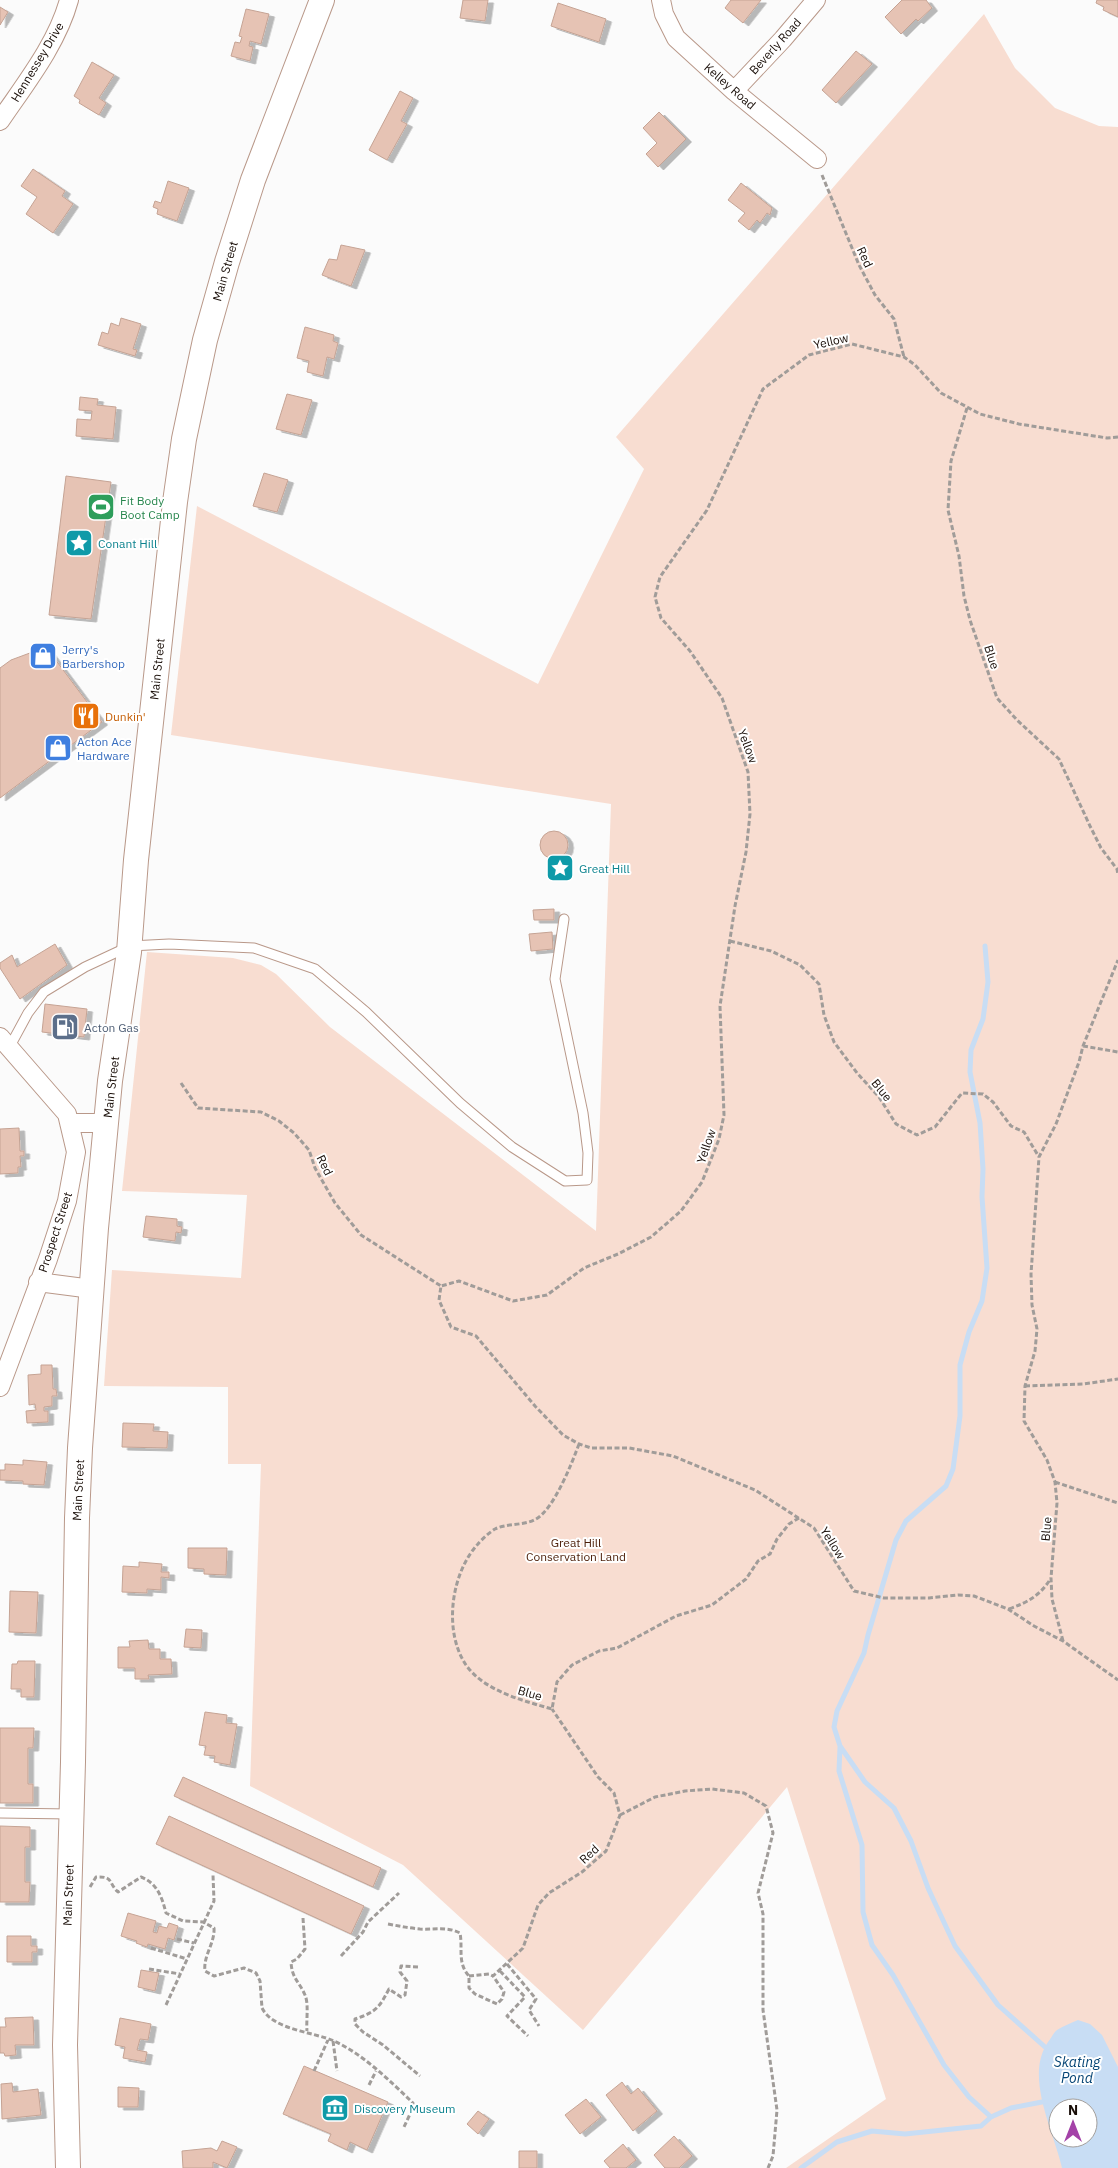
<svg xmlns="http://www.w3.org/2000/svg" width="1118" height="2168" viewBox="0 0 1118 2168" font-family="'IBM Plex Sans',sans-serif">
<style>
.green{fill:#f8ddd1;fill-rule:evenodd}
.water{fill:#c8ddf4;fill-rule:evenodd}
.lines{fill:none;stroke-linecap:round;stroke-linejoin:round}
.stream{stroke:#c8ddf4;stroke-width:5}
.building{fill:#e6c3b4;stroke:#c5a394;filter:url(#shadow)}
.service-casing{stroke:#b99889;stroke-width:11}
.minor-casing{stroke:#b99889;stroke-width:20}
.secondary-casing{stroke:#b99889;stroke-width:26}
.path{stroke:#a09c99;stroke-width:3;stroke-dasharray:5 2.5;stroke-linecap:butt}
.service{stroke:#fff;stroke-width:9}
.minor{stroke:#fff;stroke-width:18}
.secondary{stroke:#fff;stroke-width:24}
.labels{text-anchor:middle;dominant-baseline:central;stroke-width:4;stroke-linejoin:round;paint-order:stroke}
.street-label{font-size:12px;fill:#190e08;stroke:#fff}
.leisure-label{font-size:12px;fill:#27864d;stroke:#fff;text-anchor:start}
.culture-label{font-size:12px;fill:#0d838f;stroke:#fff;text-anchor:start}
.shop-label{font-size:12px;fill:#366cbe;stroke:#fff;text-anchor:start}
.food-label{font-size:12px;fill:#c56008;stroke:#fff;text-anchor:start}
.service-label{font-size:12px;fill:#4e5e75;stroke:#fff;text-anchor:start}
.park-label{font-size:12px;fill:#4b1e08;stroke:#fff}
.water-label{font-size:14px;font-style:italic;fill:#064575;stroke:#fff}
</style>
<defs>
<filter id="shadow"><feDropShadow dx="5.5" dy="3" stdDeviation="0" flood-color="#0004"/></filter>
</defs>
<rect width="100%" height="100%" fill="#fbfbfb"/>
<path class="green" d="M984 14 1015 68 1055 108 1099 126 1118 127V2168H786L886 2099 787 1787 583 2030 403 1865 250 1786 261 1464H228V1387L104 1386 112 1270 241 1278 247 1195 122 1191 147 952 233 958 261 965 276 974 330 1027 596 1231 611 804 171 735 197 506 538 684 644 469 616 437ZM1058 2108H1088V2138H1058Z"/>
<path class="water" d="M1078 2020 1090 2024 1102 2035 1118 2067V2168H1062C1054 2131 1024 2077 1048 2042 1051 2039 1053 2033 1057 2030 1063 2026 1071 2023 1078 2020ZM1058 2108H1088V2138H1058Z"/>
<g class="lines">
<path class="stream" d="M985 946 988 982 983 1019 971 1050 970 1072 980 1123 983 1169 982 1197 987 1268 982 1301 969 1332 960 1365V1416L953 1469 946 1486 906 1521 896 1540 868 1635 864 1653 837 1711 834 1727 840 1746 865 1782 894 1808 911 1841 928 1888 955 1946 998 2005 1045 2047
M840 1747 839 1771 862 1845 863 1912 872 1945 893 1975 944 2065 969 2097 991 2117
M801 2168 837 2142 872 2131 905 2134 981 2126 991 2117 1011 2108 1042 2102"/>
</g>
<path class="building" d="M463 0H488L485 21 460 18Z
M731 0H761L743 23 725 8Z
M902 0H926L932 8 918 21 916 19 901 34 885 17Z
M1097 0H1118V17L1103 10 1104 7 1096 3Z
M558 3 606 19 599 42 551 26Z
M0 7 8 12 0 25Z
M246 9 269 14 261 44 250 41 249 46 253 47 250 61 231 56 235 42 240 43 242 37 239 36Z
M856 51 872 64 836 103 822 90Z
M92 62 114 75 99 98 106 103 99 115 79 103 80 100 74 96Z
M400 91 413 98 401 121 407 124 387 160 369 150Z
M659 112 686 139 658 167 646 154 657 143 643 128Z
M33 169 65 191 62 196 73 204 53 233 26 214 37 197 21 186Z
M168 181 189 188 177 221 157 214 158 209 153 207 155 201 161 203Z
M741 183 772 208 770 215 767 213 760 223 757 220 749 230 738 221 745 213 728 200Z
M341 245 365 250 351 286 322 275 329 259 337 260Z
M121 318 141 324 133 349 137 350 135 356 98 345 102 332 108 334 111 323 119 326Z
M305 327 334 335 333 341 338 343 334 359 327 357 323 376 307 372 309 361 297 358Z
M287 394 312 400 301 435 276 429Z
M80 397 98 399 97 405 116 407 113 439 76 436 77 419 91 420 92 411 79 410Z
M264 473 288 480 277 512 253 506Z
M66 476 111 482 91 619 49 615Z
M46 647 102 722 0 798V668L11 660Z
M540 845a14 14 0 1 1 28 0a14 14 0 1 1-28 0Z
M554 909V920H534L533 910Z
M552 932 553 949 531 951 529 934Z
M55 944 67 965 20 999 0 968V963L12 955 17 967Z
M45 1004 87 1009 84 1037 42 1032Z
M19 1128 20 1151H24V1156H20L21 1167H18V1173L0 1174V1129Z
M146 1216 177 1219V1226L182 1227 181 1233 176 1232 175 1241 143 1237Z
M41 1365H52L53 1389H56L57 1396H52V1406L44 1407V1411H48V1422L27 1423 26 1411 36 1410 35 1404 29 1405 28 1375 41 1374Z
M123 1423 154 1424 153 1431 168 1432 167 1448 122 1447Z
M23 1460 47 1462 44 1485 23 1484V1481L0 1480V1470H5V1464L23 1465Z
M188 1548H227L226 1575 204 1574V1569L188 1568Z
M139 1562 162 1564 161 1572H169V1578L161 1577V1590L147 1589V1593L122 1592 123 1566 139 1567Z
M10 1591 38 1592 36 1633 9 1632Z
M186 1629 202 1630 201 1648 184 1647Z
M148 1640 149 1649H160V1659H171L172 1674 148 1675 149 1679H135V1668H118V1647H130L129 1641Z
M18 1661H35L34 1697H21V1689H11L12 1664H17Z
M205 1712 227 1715 226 1723 237 1724 230 1765 214 1762 215 1756 204 1755 206 1746 199 1745Z
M0 1728H34L33 1748H28V1784H33V1803H0Z
M183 1777 381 1868 373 1887 174 1796Z
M169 1816 364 1906 351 1934 156 1844Z
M0 1826 30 1827V1847H25V1882H30L29 1902H0Z
M128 1913 156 1921 153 1932 157 1933 159 1926 167 1928 169 1923 178 1926 174 1940 168 1938 165 1949 148 1944 147 1947 136 1943 137 1941 121 1936Z
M7 1936H31V1946H37V1952H32V1962H7Z
M141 1970 159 1973 155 1991 138 1987Z
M33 2017 34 2045H15L16 2055 5 2056 4 2053H0V2027H6L5 2018Z
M120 2018 151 2024 148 2040 140 2039 137 2050 147 2052 145 2062 123 2058 125 2047 115 2045Z
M304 2066 388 2102 367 2150 350 2142 347 2150 328 2141 331 2134 283 2114Z
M622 2082 631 2094 638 2088 657 2111 633 2131 606 2095Z
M12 2083 13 2092 38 2089 41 2115 2 2119 1 2084Z
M118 2087 139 2088 138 2107H118Z
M586 2099 601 2117 580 2134 565 2115Z
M478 2111 489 2119 478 2134 467 2124Z
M674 2136 692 2156 679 2168H665L654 2155Z
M222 2141 237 2147 227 2168 213 2162V2168H183L182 2151 211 2148 217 2151Z
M623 2144 636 2160 626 2168H610L604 2161Z
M519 2151H537V2168H519Z"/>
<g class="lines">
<g class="service-casing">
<path id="service" d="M9 1048 28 1013 44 992 85 967 130 946 169 944 254 948 315 969 366 1012 460 1103 512 1147 565 1181 587 1180 588 1153 583 1113 555 979 564 919
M0 1813 71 1814"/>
</g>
<g class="minor-casing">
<path id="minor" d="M661 0 664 14 676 38 734 91 817 159
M734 91 783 39 816 0
M0 121C25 84 57 44 69 0
M0 1037 67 1114 76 1152 67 1201 48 1259 0 1387
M69 1123H106
M38 1282 92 1289"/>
</g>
<g class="secondary-casing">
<path id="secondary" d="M68 2168 65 2045 73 1762 77 1518 80 1448 96 1228 110 1081 129 952 136 860 175 502 184 439 195 387 205 340 227 262 253 180 322 0"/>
</g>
<path class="path" d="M822 175 859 265 875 295 894 319 904 357
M967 408 951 461 948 510 959 556 964 596 970 620 997 698 1017 720 1059 759 1090 826 1101 848 1117 869 1118 875
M1118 437 1107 438 1019 424 980 414 941 393 915 365 904 357 852 344 809 355 763 389 707 510 660 577 655 597 661 618 690 651 722 698 748 772 750 814 746 852 735 906 720 1006 724 1115 719 1139 702 1182 681 1211 651 1237 618 1254 584 1268 547 1295 513 1301 459 1281 441 1286 439 1300 451 1327 476 1336 535 1406 563 1435 579 1444 591 1448H629L673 1456 755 1490 814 1528 854 1591 884 1598H929L958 1595 974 1596 1008 1609 1034 1626 1063 1641 1118 1680
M730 941 771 951 800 965 819 984 824 1015 834 1042 857 1073 879 1097 896 1124 917 1135 935 1127 962 1093 983 1094 993 1102 1011 1126 1024 1132 1039 1157
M1083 1046 1118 1052
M181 1083 198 1108 261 1112 279 1121 294 1133 309 1150 315 1168 335 1203 361 1235 441 1286
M1025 1386 1083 1384 1118 1379
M579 1444C572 1463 554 1509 536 1519 524 1526 507 1523 495 1529 490 1532 482 1539 478 1544 451 1573 443 1631 466 1665 484 1691 524 1701 552 1709L557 1682 572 1665 599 1651 617 1648 676 1616 712 1605 746 1579 758 1561 770 1554 777 1539 789 1524 799 1518
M1055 1482 1118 1503
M1009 1609C1028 1602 1040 1596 1051 1578
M1063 1641 1052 1599 1051 1578 1057 1503 1055 1482 1047 1460 1024 1421 1025 1386 1035 1351 1037 1329 1032 1305 1031 1274 1039 1157 1056 1124 1079 1062 1083 1046 1118 960
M620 1815 655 1797 685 1791 712 1789 744 1793 766 1806 773 1833 758 1893 763 1914V2010L777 2110 773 2156 768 2168
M90 1887 96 1877C114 1876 108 1883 118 1892L141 1877C157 1883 162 1897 166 1913L183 1921 203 1922 214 1928C215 1943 203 1956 205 1971L214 1976 244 1968 256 1973 260 1981 262 2008C273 2030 314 2032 334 2041 363 2054 390 2081 413 2103L411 2112 403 2129
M303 1918 305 1949 297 1959 291 1962C292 1979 299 1981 305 1995 309 2004 306 2021 307 2031
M388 1924C399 1926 409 1928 420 1929 434 1930 446 1926 460 1933 463 1948 457 1963 469 1976V1988L475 1994 497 2004 502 1999 504 1992 493 1976 523 1948 538 1905 549 1893 582 1872 606 1851 620 1815 614 1793 598 1777 552 1709
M177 1939 194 1943
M151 1948 187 1959
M341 1956 363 1932 368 1922 399 1893
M507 1964 536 1999 529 2010 539 2026
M418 1967 401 1966 400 1972 407 1981 405 1995 401 1997 389 1989C379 2008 376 2012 355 2019V2024L363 2032 383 2045 420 2076
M149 1969 180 1974
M500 1971 525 1997 507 2016 528 2036
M469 1976 489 1974 493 1976
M166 2005 214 1901 213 1875
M333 2041 337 2071
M314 2071 328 2040
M369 2085 376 2071"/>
<use href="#service" class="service"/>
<use href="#minor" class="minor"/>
<use href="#secondary" class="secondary"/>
</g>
<defs>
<g id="stadium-square" transform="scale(1.4375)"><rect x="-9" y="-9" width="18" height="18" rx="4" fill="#2e9e5b" stroke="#fff"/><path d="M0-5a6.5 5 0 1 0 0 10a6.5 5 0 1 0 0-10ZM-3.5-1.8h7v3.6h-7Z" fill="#fff"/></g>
<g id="sight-square" transform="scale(1.4375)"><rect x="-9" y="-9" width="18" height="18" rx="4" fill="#0f9aa8" stroke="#fff"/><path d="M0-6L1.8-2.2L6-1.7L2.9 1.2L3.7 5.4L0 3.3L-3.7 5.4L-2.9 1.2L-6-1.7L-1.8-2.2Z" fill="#fff"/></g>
<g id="shop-square" transform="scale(1.4375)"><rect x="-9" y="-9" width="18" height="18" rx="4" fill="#3f7fe0" stroke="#fff"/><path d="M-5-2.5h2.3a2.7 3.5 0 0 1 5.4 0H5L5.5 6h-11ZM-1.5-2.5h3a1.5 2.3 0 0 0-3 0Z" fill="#fff"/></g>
<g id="restaurant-square" transform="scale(1.4375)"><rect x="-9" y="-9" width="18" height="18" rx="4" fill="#e8710a" stroke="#fff"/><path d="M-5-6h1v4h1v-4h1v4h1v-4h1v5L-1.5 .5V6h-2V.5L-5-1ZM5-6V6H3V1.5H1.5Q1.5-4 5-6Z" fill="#fff"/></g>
<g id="fuel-square" transform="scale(1.4375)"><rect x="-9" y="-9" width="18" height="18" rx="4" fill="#5c6f8a" stroke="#fff"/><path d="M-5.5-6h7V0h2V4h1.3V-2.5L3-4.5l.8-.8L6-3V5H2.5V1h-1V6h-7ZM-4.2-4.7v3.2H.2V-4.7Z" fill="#fff"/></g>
<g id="museum-square" transform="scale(1.4375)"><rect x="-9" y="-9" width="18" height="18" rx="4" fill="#0f9aa8" stroke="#fff"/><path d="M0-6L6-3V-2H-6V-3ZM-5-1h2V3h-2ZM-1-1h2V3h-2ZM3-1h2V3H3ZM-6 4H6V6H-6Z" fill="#fff"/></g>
</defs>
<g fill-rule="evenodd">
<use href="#stadium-square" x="101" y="507"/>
<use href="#sight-square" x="79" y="543"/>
<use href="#shop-square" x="43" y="656"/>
<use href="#restaurant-square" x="86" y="716"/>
<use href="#shop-square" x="58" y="748"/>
<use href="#sight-square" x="560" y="868"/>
<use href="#fuel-square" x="65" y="1027"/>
<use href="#museum-square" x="335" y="2108"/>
</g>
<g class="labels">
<g class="street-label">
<text transform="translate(775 46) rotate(-48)">Beverly Road</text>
<text transform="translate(37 62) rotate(-59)">Hennessey Drive</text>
<text transform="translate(730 86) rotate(41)">Kelley Road</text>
<text transform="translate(865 257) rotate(65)">Red</text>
<text transform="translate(225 271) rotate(-74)">Main Street</text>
<text transform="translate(831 341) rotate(-13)">Yellow</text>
<text transform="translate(992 657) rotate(72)">Blue</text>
<text transform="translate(157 669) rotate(-84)">Main Street</text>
<text transform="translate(748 746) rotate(69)">Yellow</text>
<text transform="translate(111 1087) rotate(-83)">Main Street</text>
<text transform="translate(882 1090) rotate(51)">Blue</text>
<text transform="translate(706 1146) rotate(-71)">Yellow</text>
<text transform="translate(325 1165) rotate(64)">Red</text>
<text transform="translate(55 1232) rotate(-72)">Prospect Street</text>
<text transform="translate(78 1490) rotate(-87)">Main Street</text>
<text transform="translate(1046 1529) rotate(-85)">Blue</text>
<text transform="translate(833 1543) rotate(58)">Yellow</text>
<text transform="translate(530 1693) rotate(16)">Blue</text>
<text transform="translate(589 1854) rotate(-43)">Red</text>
<text transform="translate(68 1895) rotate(-88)">Main Street</text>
</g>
<g class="leisure-label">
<text x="120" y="500">Fit Body<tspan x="120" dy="14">Boot Camp</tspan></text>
</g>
<g class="culture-label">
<text x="98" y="543">Conant Hill</text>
<text x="579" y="868">Great Hill</text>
<text x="354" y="2108">Discovery Museum</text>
</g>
<g class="shop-label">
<text x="62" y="649">Jerry's<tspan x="62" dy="14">Barbershop</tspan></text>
<text x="77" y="741">Acton Ace<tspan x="77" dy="14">Hardware</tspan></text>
</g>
<g class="food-label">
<text x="105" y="716">Dunkin'</text>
</g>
<g class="service-label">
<text x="84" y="1027">Acton Gas</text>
</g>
<g class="park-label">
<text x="576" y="1542">Great Hill<tspan x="576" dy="14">Conservation Land</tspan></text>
</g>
<g class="water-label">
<text x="1077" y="2062">Skating<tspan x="1077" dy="16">Pond</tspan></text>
</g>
</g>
<g transform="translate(1073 2123)"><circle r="24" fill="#ffffff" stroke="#a39f9c"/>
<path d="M0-4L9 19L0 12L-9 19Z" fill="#a442a8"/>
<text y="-8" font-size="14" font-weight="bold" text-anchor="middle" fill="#190e08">N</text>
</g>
</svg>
